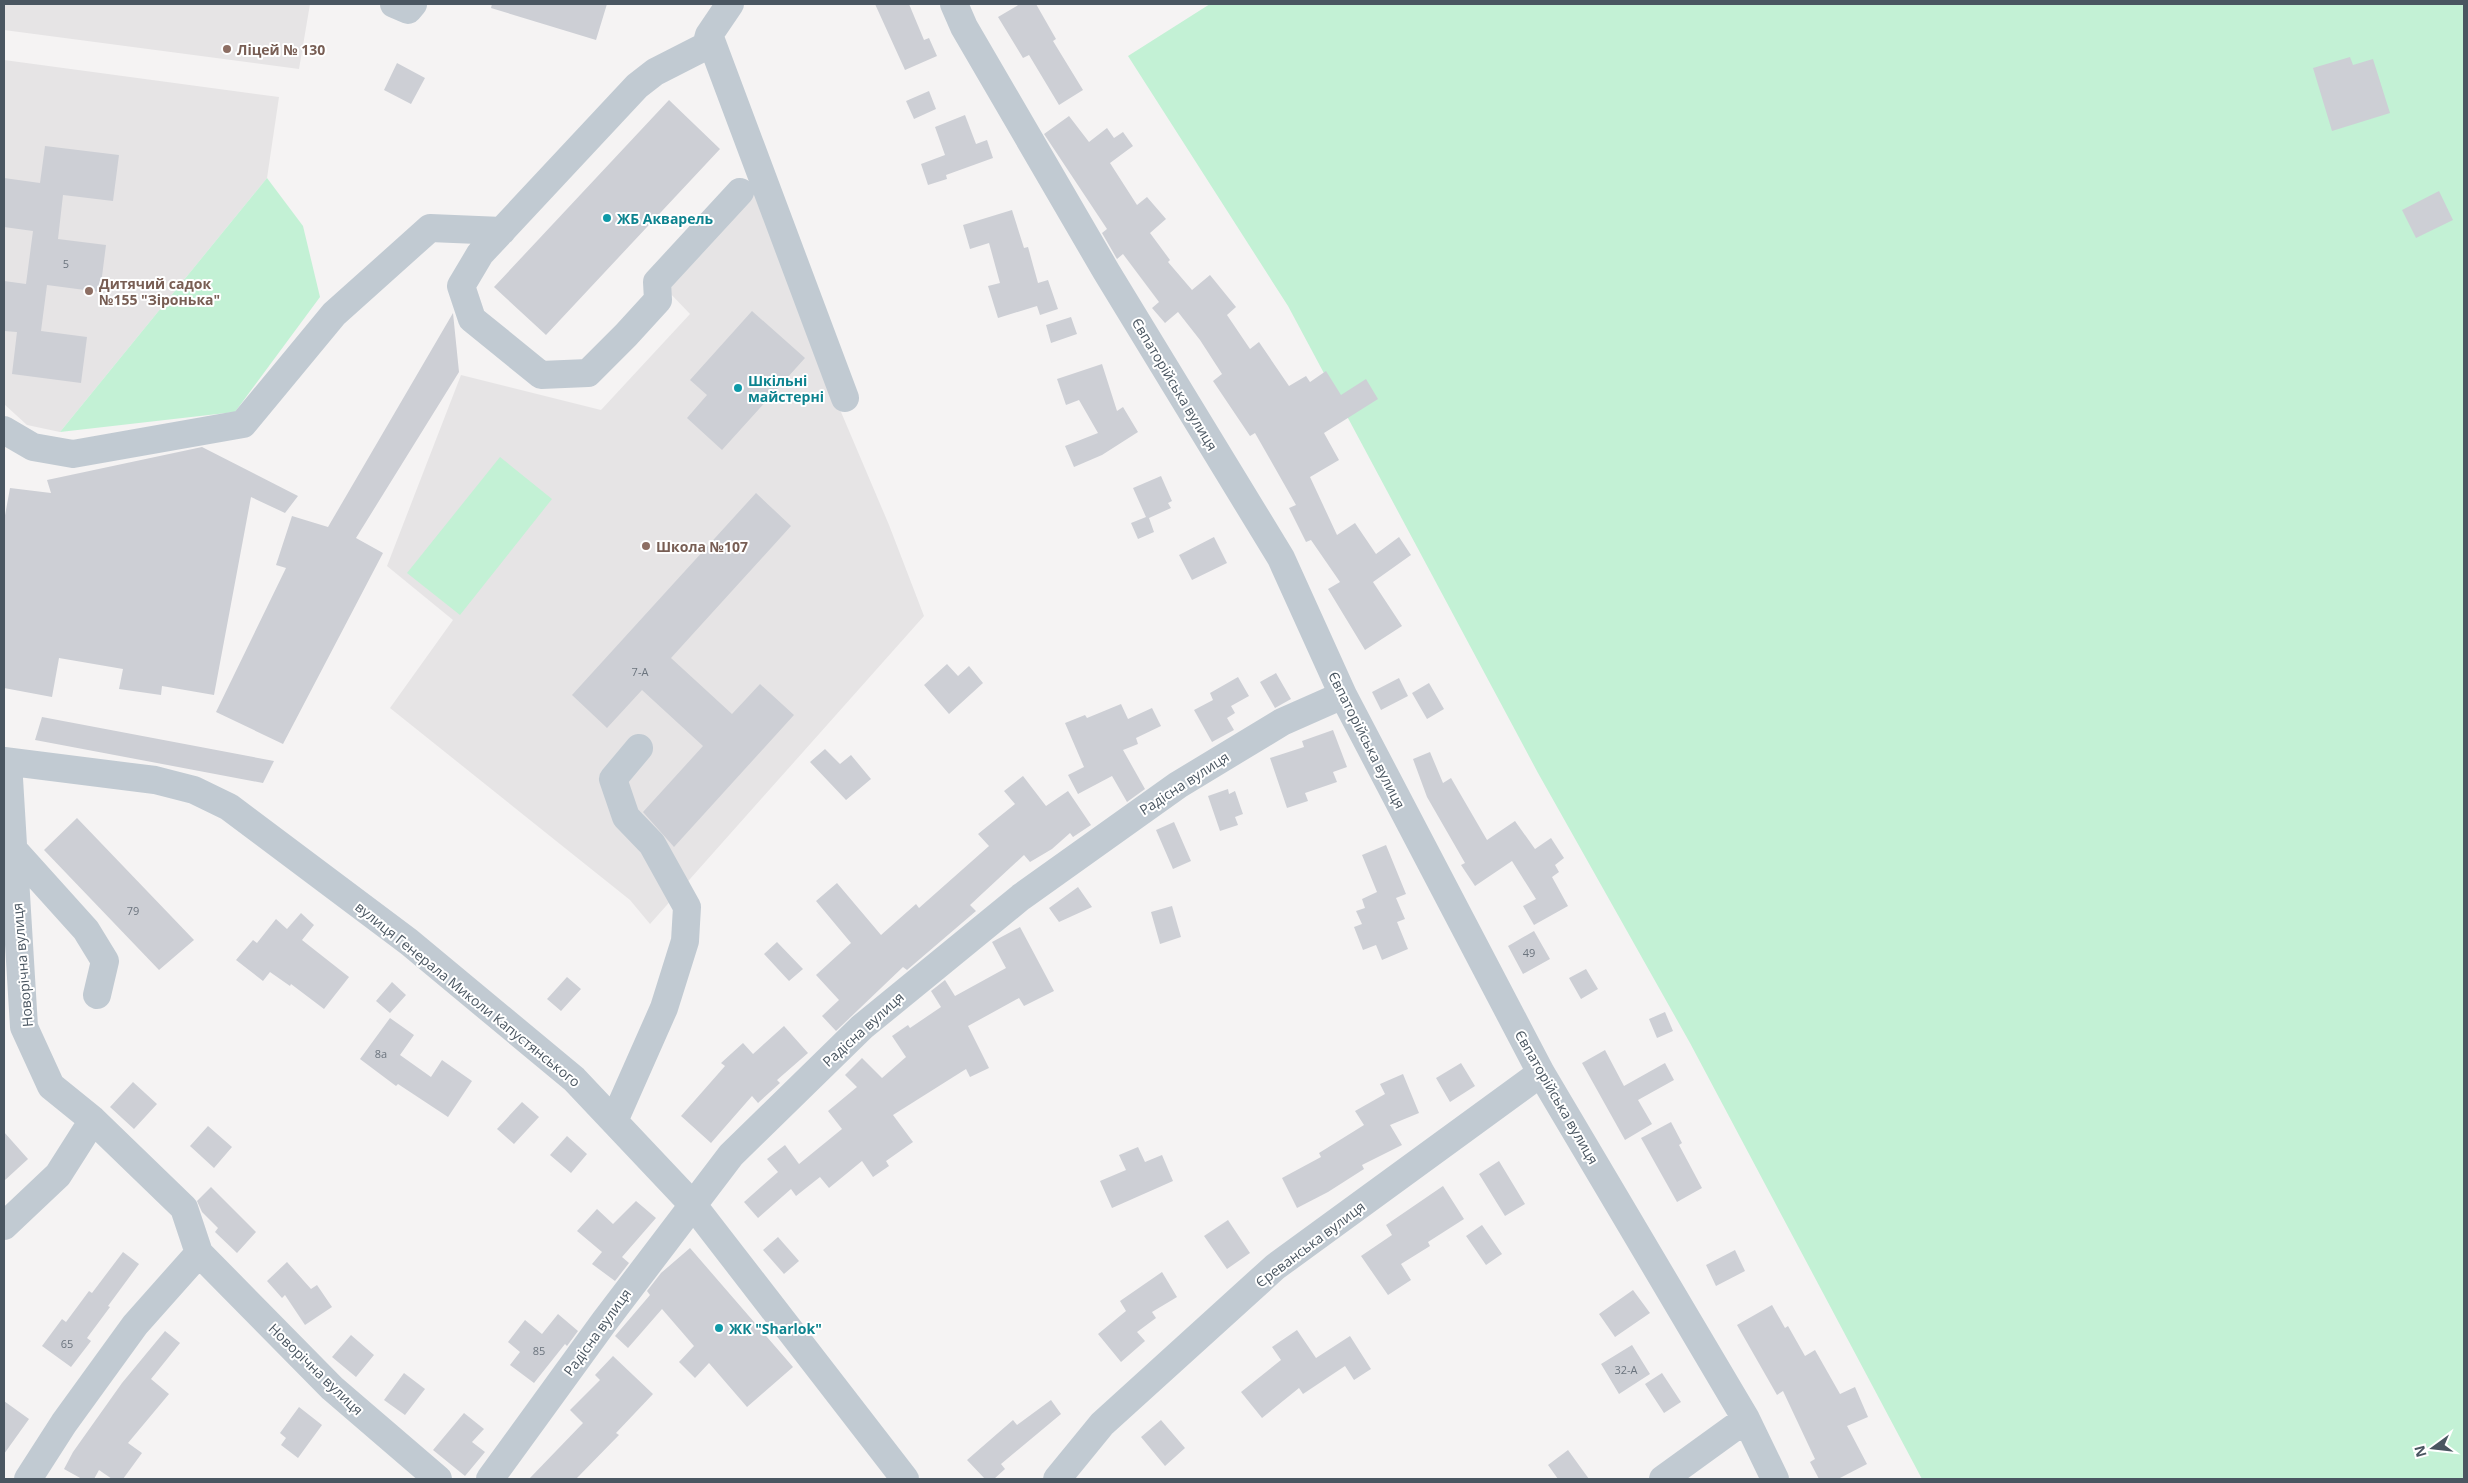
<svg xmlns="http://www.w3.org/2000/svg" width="2468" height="1483" viewBox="0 0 2468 1483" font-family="'Open Sans',sans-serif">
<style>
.education{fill:#e6e4e5}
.green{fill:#c3f1d5}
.building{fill:#cdcfd5}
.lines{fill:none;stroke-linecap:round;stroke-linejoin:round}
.minor{stroke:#c1cad2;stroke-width:28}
.education-dot{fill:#8d6e63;stroke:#fff;stroke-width:2}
.culture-dot{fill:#0f9aa8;stroke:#fff;stroke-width:2}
.labels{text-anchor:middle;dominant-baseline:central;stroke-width:4;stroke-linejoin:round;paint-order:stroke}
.number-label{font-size:11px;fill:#6b747e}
.education-label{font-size:14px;font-weight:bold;fill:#785e54;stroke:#fff;text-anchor:start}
.culture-label{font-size:14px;font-weight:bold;fill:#0d838f;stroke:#fff;text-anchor:start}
.street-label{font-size:14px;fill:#4a5661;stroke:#fff}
</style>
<rect width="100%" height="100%" fill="#f5f3f3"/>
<path class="education" d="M5 4H310L299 69 4 30Z
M4 60 279 97 267 178 60 432 27 425 4 404Z
M760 188 841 412 889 525 924 616 650 924 630 900 390 708 453 620 387 566 461 375 601 410 690 314 667 290 670 279Z"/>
<path class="green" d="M1210 4H2464V1479H1922L1690 1043 1538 773 1288 306 1128 56Z
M267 178 303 226 320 297 235 412 60 432Z
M500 457 552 499 460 615 407 573Z"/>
<path class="building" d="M492 4H607L596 40 491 8Z
M875 4H909L924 40 929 38 937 56 905 70Z
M1020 4H1036L1056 39 1053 41 1083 90 1059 105 1029 55 1023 58 998 17Z
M2350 57 2353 65 2373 59 2390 113 2332 131 2313 68Z
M397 63 425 78 411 104 384 90Z
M929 91 936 109 914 119 906 101Z
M669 100 720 149 546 335 494 287Z
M965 115 976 144 987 140 993 158 946 175 947 179 928 185 921 164 945 155 935 127Z
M1069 116 1089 142 1107 128 1114 138 1123 132 1133 146 1110 163 1137 205 1147 197 1166 219 1150 233 1170 260 1168 262 1192 290 1210 275 1236 307 1227 315 1250 349 1259 342 1289 386 1306 376 1310 382 1326 371 1341 395 1366 379 1378 399 1324 433 1339 460 1310 477 1337 535 1355 523 1376 554 1399 537 1411 555 1373 582 1402 626 1365 650 1328 589 1340 582 1311 540 1306 542 1289 508 1296 505 1255 433 1250 436 1213 381 1222 374 1200 340 1178 312 1165 323 1152 308 1159 302 1123 254 1117 259 1102 233 1107 229 1044 134Z
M45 146 119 155 113 201 63 195 58 239 106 245 100 292 47 285 41 331 87 337 81 383 12 374 17 332 4 331V281L26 284 33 231 4 227V178L40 183Z
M2439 191 2453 220 2416 238 2402 210Z
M1012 210 1024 248 1028 247 1038 283 1048 280 1058 309 1040 315 1037 306 998 318 988 286 1000 283 989 243 970 249 963 225Z
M752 311 805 358 722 450 687 418 707 395 690 380Z
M453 313 459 372 356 538 383 553 283 744 216 712 286 568 276 565 292 516 328 527Z
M1071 317 1077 334 1051 343 1046 325Z
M1102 364 1117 411 1123 407 1138 432 1102 455 1074 467 1065 446 1098 433 1079 400 1066 405 1057 379Z
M202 447 298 496 285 513 251 497 214 695 162 686 161 695 119 689 123 669 59 658 52 697 4 688V521L10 488 51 493 47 480Z
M1161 476 1172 501 1168 503 1171 508 1149 518 1154 532 1138 539 1131 523 1146 517 1133 488Z
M756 493 791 526 671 658 732 714 760 684 794 715 674 847 643 812 703 746 642 690 607 728 572 695Z
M1214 537 1227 563 1192 580 1179 555Z
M947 664 958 676 969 666 983 683 949 714 924 685Z
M1276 673 1291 699 1275 708 1260 682Z
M1238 677 1249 696 1231 706 1235 713 1227 718 1234 730 1212 742 1194 710 1213 700 1210 693Z
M1399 678 1408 696 1381 710 1372 692Z
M1429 683 1444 709 1427 719 1412 693Z
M1121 704 1128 719 1152 708 1161 726 1136 738 1138 744 1123 750 1145 789 1127 802 1112 776 1078 794 1068 775 1084 767 1065 723 1085 715 1087 718Z
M42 717 274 761 263 783 35 740Z
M1333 730 1347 767 1333 772 1337 782 1305 793 1308 801 1287 808 1270 758 1304 747 1302 741Z
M825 749 840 764 851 755 871 779 846 800 810 762Z
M1430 752 1443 783 1451 778 1487 840 1515 821 1535 849 1551 838 1564 858 1555 865 1559 872 1552 877 1568 906 1534 925 1523 906 1536 899 1512 861 1475 886 1461 865 1465 863 1427 797 1413 759Z
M1023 776 1046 806 1068 791 1091 825 1073 837 1070 833 1052 849 1030 862 1024 855 970 905 976 911 907 970 903 967 836 1031 822 1016 839 1000 816 975 851 943 816 901 837 883 881 935 916 904 919 908 989 846 978 834 1015 804 1004 791Z
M1228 789 1229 794 1235 791 1243 814 1235 817 1238 825 1220 831 1208 796Z
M77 818 194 940 159 970 44 850Z
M1174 822 1191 861 1173 869 1156 830Z
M1386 845 1406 894 1396 898 1405 919 1397 922 1408 949 1382 960 1376 945 1363 950 1354 927 1362 924 1356 911 1365 908 1362 899 1377 892 1362 855Z
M1078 887 1092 907 1059 922 1049 908Z
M1172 906 1181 937 1160 944 1151 912Z
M301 913 314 925 302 940 349 977 324 1009 291 984 290 986 270 972 263 981 236 960 253 940 257 943 276 919 287 929Z
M1020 927 1054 991 1024 1006 1019 998 968 1026 989 1068 970 1077 966 1069 893 1115 913 1142 886 1161 889 1166 873 1177 862 1161 829 1188 820 1177 796 1196 791 1189 758 1218 744 1202 778 1172 767 1159 785 1145 799 1164 842 1129 828 1111 857 1087 845 1075 862 1058 882 1078 906 1057 892 1036 908 1025 910 1028 941 1007 931 991 945 980 955 996 1006 968 992 942Z
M1534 931 1550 959 1523 974 1508 946Z
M777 942 803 969 789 981 764 954Z
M1586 969 1598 989 1581 999 1569 978Z
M567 977 581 989 561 1011 547 999Z
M392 982 406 995 390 1013 376 1001Z
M1665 1012 1673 1031 1657 1038 1649 1019Z
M390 1018 414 1035 400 1055 431 1077 442 1060 472 1081 448 1117 398 1084 396 1086 360 1059Z
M784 1026 808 1053 777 1080 780 1083 758 1103 752 1096 711 1143 681 1116 725 1066 721 1063 743 1043 753 1054Z
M1605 1050 1624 1086 1665 1063 1674 1080 1638 1100 1652 1124 1625 1140 1582 1063Z
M1461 1063 1475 1086 1450 1102 1436 1078Z
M1403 1074 1419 1113 1390 1125 1402 1145 1362 1165 1364 1169 1328 1192 1297 1208 1282 1178 1321 1157 1319 1153 1364 1125 1355 1111 1385 1094 1380 1084Z
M133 1082 157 1104 134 1129 110 1107Z
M522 1102 539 1117 514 1144 497 1129Z
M1671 1122 1682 1143 1679 1145 1702 1188 1677 1202 1641 1138Z
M208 1126 232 1147 214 1168 190 1146Z
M4 1132 28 1159 4 1181Z
M567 1136 587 1154 571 1173 550 1155Z
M1138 1147 1145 1162 1162 1155 1173 1181 1112 1208 1100 1181 1126 1170 1119 1155Z
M1499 1161 1525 1204 1505 1216 1479 1174Z
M1443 1186 1464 1219 1428 1242 1430 1246 1401 1264 1411 1280 1388 1295 1361 1256 1392 1235 1386 1225Z
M211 1187 256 1232 237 1253 215 1232 218 1228 202 1212 197 1201Z
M636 1201 656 1218 622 1257 629 1263 615 1281 592 1264 602 1252 577 1231 597 1209 613 1224Z
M1228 1220 1250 1253 1227 1269 1204 1236Z
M1482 1225 1502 1254 1486 1265 1466 1236Z
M778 1237 799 1261 784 1274 763 1250Z
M690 1248 793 1367 747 1407 709 1363 695 1378 679 1362 694 1346 662 1309 628 1348 615 1336 650 1295 647 1291 661 1273Z
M1735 1250 1745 1271 1716 1286 1706 1265Z
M123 1252 139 1264 108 1306 110 1307 87 1338 91 1341 71 1367 42 1346 62 1319 66 1322 89 1291 92 1293Z
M287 1262 311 1289 317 1285 332 1307 305 1325 285 1295 282 1298 267 1281Z
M1162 1272 1177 1297 1152 1312 1156 1318 1137 1332 1145 1341 1121 1362 1098 1334 1126 1311 1120 1301Z
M1633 1290 1650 1313 1615 1337 1599 1314Z
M1772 1305 1785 1328 1788 1326 1805 1356 1815 1350 1840 1394 1855 1387 1868 1417 1847 1426 1867 1464 1838 1479H1819L1810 1462 1815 1459 1783 1391 1777 1395 1737 1325Z
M558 1314 578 1331 567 1346 565 1344 534 1383 510 1365 520 1352 508 1342 525 1320 542 1334Z
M1297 1330 1316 1358 1350 1336 1371 1369 1354 1380 1345 1366 1303 1394 1299 1388 1262 1418 1241 1392 1281 1360 1272 1347Z
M165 1331 180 1343 151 1379 169 1394 128 1443 142 1453 123 1479H112L99 1470 94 1479H82L64 1469 73 1452 122 1383Z
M351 1335 374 1355 356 1377 332 1357Z
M1632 1345 1650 1374 1619 1394 1601 1364Z
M613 1356 653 1394 616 1433 619 1435 576 1479H529L583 1423 570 1410 600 1380 595 1375Z
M404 1373 425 1389 405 1415 384 1400Z
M1662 1373 1681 1402 1664 1413 1645 1384Z
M1051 1400 1061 1414 1001 1464 1005 1469 994 1479H985L967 1460 1013 1420 1017 1425Z
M4 1401 29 1419 4 1454Z
M299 1407 322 1425 298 1458 281 1445 286 1438 280 1433Z
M464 1413 484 1429 472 1442 485 1452 465 1476 433 1450Z
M1161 1420 1185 1448 1165 1466 1141 1437Z
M1568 1450 1589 1479H1558L1548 1465Z"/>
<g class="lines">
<path class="minor" d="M394 4 408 10 413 4
M730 4 709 35 706 46 655 72 637 86 480 254 461 286 472 319 541 375 588 373 626 335 658 300 657 282 740 192
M954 4 964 27 1106 271 1281 558 1343 695 1541 1073 1746 1419 1775 1479
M709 35 845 398
M4 430 33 447 73 454 243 424 334 314 430 228 502 231
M4 761 155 780 194 790 229 807 409 942 574 1079 693 1205 905 1479
M8 762 24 1027 51 1086 93 1120 184 1208 199 1253 332 1388 438 1479
M13 849 86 930 105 961 97 995
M614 1121 664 1008 685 941 687 907 652 844 626 817 613 779 639 748
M4 1226 58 1175 93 1120
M28 1479 64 1423 135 1325 199 1253
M490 1479 604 1322 731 1155 862 1027 1021 897 1178 785 1282 722 1343 695
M1057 1479 1102 1424 1275 1267 1541 1073
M1663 1479 1746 1419"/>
</g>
<g class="education-dot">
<circle cx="227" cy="49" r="5"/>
<circle cx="89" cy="291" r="5"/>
<circle cx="646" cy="546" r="5"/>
</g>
<g class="culture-dot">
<circle cx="607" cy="218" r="5"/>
<circle cx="738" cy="388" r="5"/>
<circle cx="719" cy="1328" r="5"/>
</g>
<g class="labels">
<g class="number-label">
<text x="66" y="263">5</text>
<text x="640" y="671">7-А</text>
<text x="133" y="910">79</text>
<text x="1529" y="952">49</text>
<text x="381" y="1053">8а</text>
<text x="67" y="1343">65</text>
<text x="539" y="1350">85</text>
<text x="1626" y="1369">32-А</text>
</g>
<g class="education-label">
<text x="237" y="49">Ліцей № 130</text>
<text x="99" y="283">Дитячий садок<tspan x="99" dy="16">№155 "Зіронька"</tspan></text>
<text x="656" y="546">Школа №107</text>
</g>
<g class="culture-label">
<text x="617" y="218">ЖБ Акварель</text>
<text x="748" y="380">Шкільні<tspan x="748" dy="16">майстерні</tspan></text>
<text x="729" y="1328">ЖК "Sharlok"</text>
</g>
<g class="street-label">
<text transform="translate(1175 384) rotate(59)">Євпаторійська вулиця</text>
<text transform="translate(1367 740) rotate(63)">Євпаторійська вулиця</text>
<text transform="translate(1184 783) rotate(-33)">Радісна вулиця</text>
<text transform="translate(22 965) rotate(-95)">Новорічна вулиця</text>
<text transform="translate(468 994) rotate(39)">вулиця Генерала Миколи Капустянського</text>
<text transform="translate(863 1029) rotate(-42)">Радісна вулиця</text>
<text transform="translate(1557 1097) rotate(60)">Євпаторійська вулиця</text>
<text transform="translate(1310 1244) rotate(-37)">Єреванська вулиця</text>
<text transform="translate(597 1332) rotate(-54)">Радісна вулиця</text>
<text transform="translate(316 1369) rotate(44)">Новорічна вулиця</text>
</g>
</g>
<rect width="2468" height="1483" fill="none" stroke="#4a5661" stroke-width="10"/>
<g transform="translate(2433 1448) rotate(255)" stroke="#ffffff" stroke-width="4" paint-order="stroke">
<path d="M0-4L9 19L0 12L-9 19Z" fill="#4a5661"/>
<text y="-8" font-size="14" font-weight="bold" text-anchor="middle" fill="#4a5661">N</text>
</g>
</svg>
